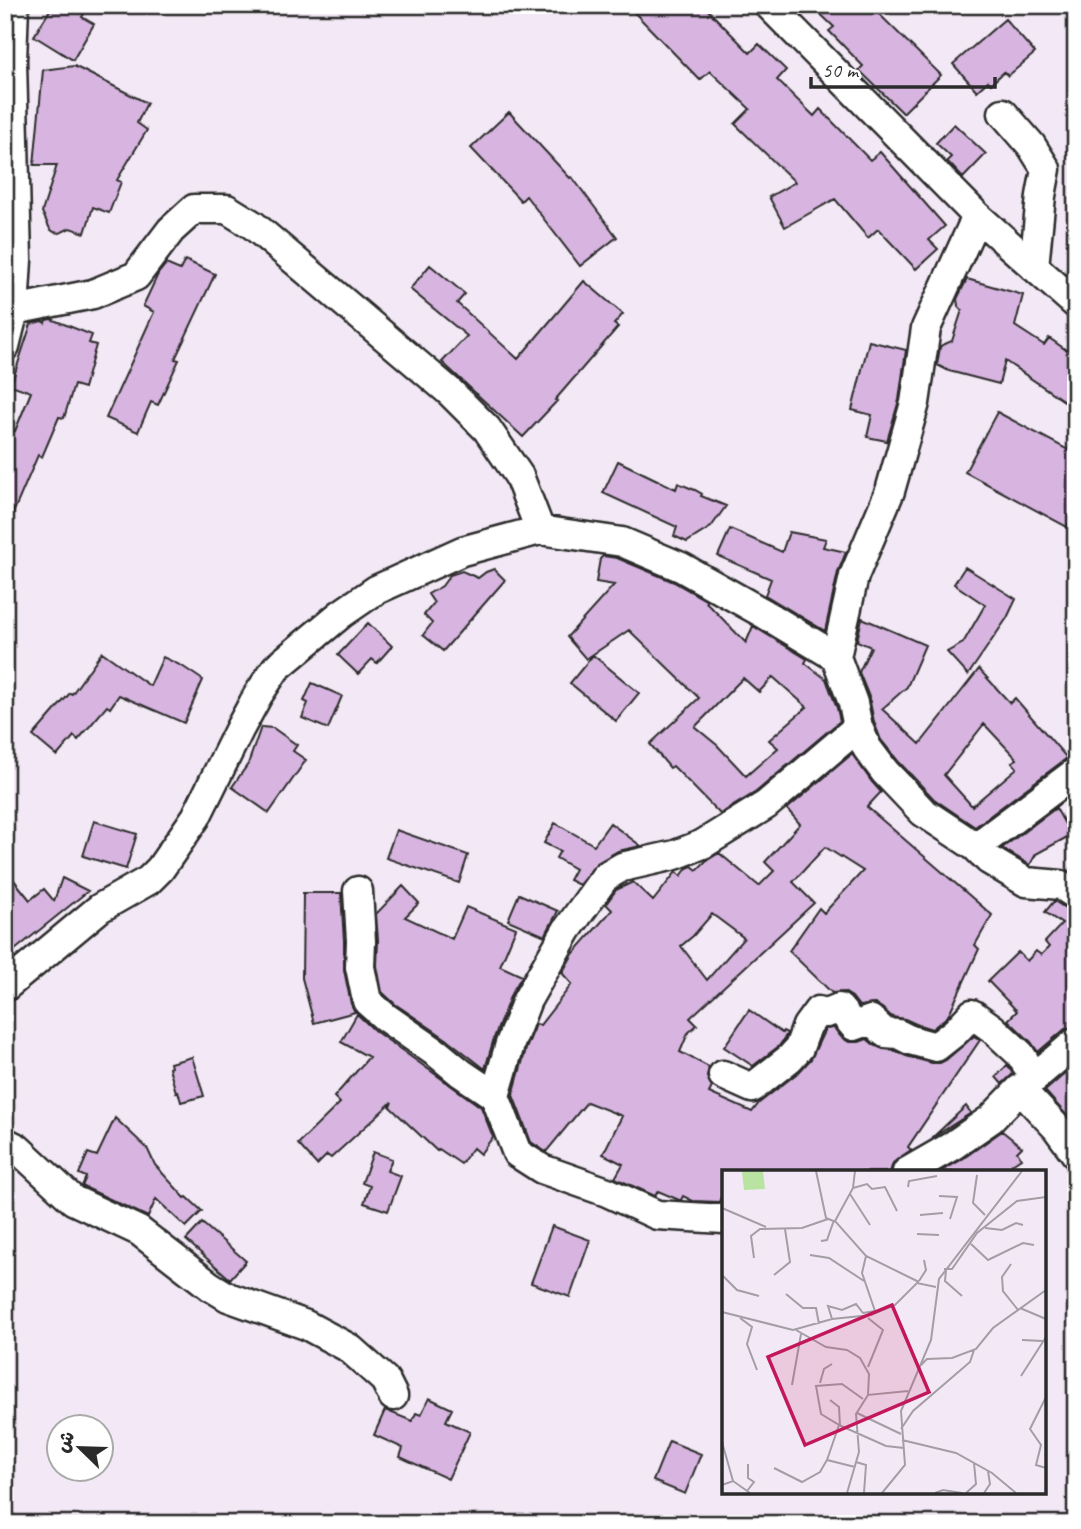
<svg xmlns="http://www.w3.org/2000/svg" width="1081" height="1529" viewBox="0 0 1081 1529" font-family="Caveat,'Playpen Sans Arabic',sans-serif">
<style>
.building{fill:#d7b5e0;stroke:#2b2b2b;stroke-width:2;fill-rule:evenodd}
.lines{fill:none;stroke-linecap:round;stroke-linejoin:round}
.minor-casing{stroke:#2b2b2b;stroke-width:33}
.minor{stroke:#fff;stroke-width:28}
.inset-road{fill:none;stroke:#a39da5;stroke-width:2}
.view{fill:#c2185b;fill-opacity:0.15;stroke:#c2185b;stroke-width:3.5}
.inset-edge{fill:none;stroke:#2b2b2b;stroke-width:3.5}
</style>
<rect width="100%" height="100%" fill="#f3e9f6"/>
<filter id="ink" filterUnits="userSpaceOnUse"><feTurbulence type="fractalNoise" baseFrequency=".0143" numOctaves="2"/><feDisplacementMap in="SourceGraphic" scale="14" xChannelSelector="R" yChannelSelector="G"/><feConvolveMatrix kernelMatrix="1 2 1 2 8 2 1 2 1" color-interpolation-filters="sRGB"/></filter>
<g filter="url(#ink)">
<path class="building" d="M53 5H86L81 13 84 14 82 17 94 24 73 60 34 36Z
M627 5H703L750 53 759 44 786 70 777 80 814 116 820 109 870 160 880 152 945 226 929 240 938 249 916 269 878 229 868 238 835 199 785 227 769 197 795 182 735 124 750 109 710 71 700 80Z
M811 5H870L941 75 903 113 859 70 863 66 829 31 834 27Z
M1005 19 1035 53 1008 76 1004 72 991 84 988 81 977 91 953 64Z
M74 66 147 103 137 123 147 130 117 180 121 182 109 213 93 207 85 233 70 228 60 233 54 232 50 229 42 212 57 165H34L43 70Z
M509 112 570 178 572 177 617 237 580 266 526 196 521 201 471 148Z
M954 124 986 154 963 178 947 161 951 157 936 143Z
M185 260 215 274 175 359 179 360 158 405 151 402 138 432 106 418 154 312 143 306 158 274 166 264 180 270Z
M430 265 465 294 457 303 518 359 584 281 623 314 614 324 618 327 555 400 557 401 523 437 442 362 467 336 410 289Z
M967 279 1023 295 1015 326 1044 345 1049 338 1076 357V409L1005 361 999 384 949 371 937 365 940 347 942 345 952 341 962 310 958 306 957 299Z
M51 319 92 335 89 343 96 345 84 388 74 385 64 418 59 417 42 457 38 455 5 532V441L11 429 15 431 31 392 11 385 31 324 42 321 45 323 46 320Z
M869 341 906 350 899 400 887 441 867 437 872 415 852 410Z
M997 412 1076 454V509L1067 527 965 472Z
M618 461 676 489 678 483 695 490 702 494 701 496 726 506 711 527 687 542 674 536 677 527 603 493Z
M730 529 782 552 789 532 826 539 823 547 846 552 838 572 825 631 765 595 771 579 718 556Z
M603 556 617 558 674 582 707 601 706 602 746 643 753 626 807 659 805 663 826 679 837 708 840 721 756 792 720 814 673 766 670 768 650 744 699 698 629 630 586 659 567 637 614 585 596 582 600 559ZM773 677 807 707 769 740 778 748 746 776 717 745 695 727 743 678 759 692Z
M965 567 1016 599 1007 618 968 675 947 652 963 643 985 605 954 584Z
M494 569 505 580 443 651 423 635 432 623 424 615 434 603 428 594 442 586 450 575 462 571 478 578 486 572Z
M862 618 925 645 907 687 882 709 920 744 979 669 1010 703 1015 698 1067 758 975 827 934 799 898 761 881 740 874 722 869 697 859 672 871 647 857 641ZM984 724 1017 759 1012 762 1017 768 972 806 944 775Z
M368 623 392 646 377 663 372 659 358 674 338 655Z
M102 652 150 686 163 657 182 666 203 680 184 723 119 695 110 708 107 706 78 740 74 736 57 756 33 736 70 693 72 694Z
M593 655 639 693 616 721 570 683Z
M312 683 342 696 328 729 302 718 308 703 304 701Z
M261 727 273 728 297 745 293 751 306 760 269 813 232 787 248 764Z
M852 754 872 782 881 792 867 807 992 915 975 945 979 949 948 1016 932 1029 916 1024 905 1019 892 1017 882 1008 875 1004 859 1006 852 997 844 992 832 993 789 951 819 908 824 913 863 871 825 847 793 882 814 903 690 1018 697 1025 688 1033 680 1052 709 1067 707 1077 712 1087 709 1093 752 1112 759 1103 800 1071 811 1059 825 1029 834 1028 841 1037 849 1042H859L867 1039 874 1045 883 1049 893 1050 906 1056 932 1063H940L946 1060 974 1036 980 1040 908 1147 911 1150 899 1158 893 1163 890 1172H724V1189L719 1202 693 1201 683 1196 681 1200H679L658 1191 655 1196 615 1178 623 1164 603 1154 622 1116 587 1102 546 1152 531 1142 513 1095 526 1049 536 1024 540 1025 572 984 562 973 573 954 612 910 606 904 616 890 633 882 653 901 676 872 681 876 687 868 692 866 697 870 706 861 719 853 759 886 774 871 765 862 800 824 787 809ZM712 914 744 938 707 980 681 946 693 936Z
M1056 808 1071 835 1036 854 1030 865 1002 848Z
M94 821 137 834 126 869 83 856Z
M555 823 594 845 610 823 641 846 618 851 597 863 579 885 569 880 575 869 556 858 560 851 544 843Z
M396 830 468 855 459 883 386 858Z
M5 869 30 900 44 889 54 901 62 878 88 891 5 958Z
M403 886 419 903 405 917 452 939 466 907 516 928 500 966 522 976 511 994 494 1038 485 1069 448 1040 395 1004 382 992 377 966 378 940 376 914Z
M303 893H341L344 941V970L351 1004 355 1012 314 1023 302 978Z
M519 894 558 911 545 936 508 920Z
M1054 901 1067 909 1076 912V1026L1065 1029 1038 1052 1031 1042 1008 1020 1017 1011 988 981 1018 952 1027 961 1036 951 1041 955 1049 947 1045 942 1062 924 1045 912Z
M749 1010 782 1033 783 1031 787 1033 784 1039 779 1046 753 1066 724 1047Z
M357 1014 375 1031 481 1107 493 1137 480 1154 473 1148 461 1164 439 1149 437 1151 390 1107 392 1102 331 1158 327 1155 317 1165 298 1144 340 1103 334 1097 369 1057 341 1042Z
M192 1057 204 1096 181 1102 178 1091 176 1092 169 1068 171 1067 170 1063Z
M1007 1065 1013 1074 1002 1084 996 1077Z
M1068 1071 1076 1079V1126L1045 1091Z
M966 1106 971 1113 932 1138Z
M115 1118 147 1148 155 1165 185 1198 187 1197 202 1211 186 1227 156 1199 148 1217 82 1186 86 1177 79 1174 88 1153 97 1156Z
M1002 1131 1022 1147 1017 1152 1021 1158 1012 1164 1017 1172H940L961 1160Z
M373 1152 392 1159 387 1171 401 1176 388 1211 364 1203 370 1186 362 1183Z
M202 1223 246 1261 230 1279 186 1240Z
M552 1226 590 1240 570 1297 531 1283Z
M429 1398 452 1409 446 1421 470 1432 448 1479 400 1457 403 1448 374 1435 385 1410 412 1421 416 1413 421 1415Z
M669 1441 701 1454 685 1494 653 1481Z"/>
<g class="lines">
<g class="minor-casing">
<path id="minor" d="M769 5 977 216 1076 304
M1003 113 1031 145 1046 169 1041 196 1034 267
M14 310 93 294 136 276 171 230 194 209H227L253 225 450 392 487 429 519 476 540 530
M5 346 14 310 17 260 12 61 14 5
M836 657 853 703 858 727 867 748 885 772 923 812 976 847 989 860 1026 882 1061 885 1076 895
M976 847 1076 772
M358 891 361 941 360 967 367 1001 385 1017 438 1054 461 1073 495 1096
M5 987 100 908 149 880 160 869 196 817 240 728 258 695 276 668 341 614 376 590 462 551 540 530 622 542 681 567 763 613 836 657 854 576 890 491 915 403 926 328 977 216
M723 1075 752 1088 790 1058 799 1048 807 1026 818 1011 827 1013 839 1008 854 1026 871 1020 885 1033 898 1034 910 1040 936 1047 955 1032 972 1014 993 1029 1020 1054 1035 1078
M1022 1088 1076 1042
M5 1142 17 1148 73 1200 139 1231 210 1286 228 1297 306 1325 349 1348 385 1380 393 1396
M907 1172 952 1146 991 1119 1020 1089 1056 1127 1076 1154
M724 1219 657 1215 607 1192 542 1169 517 1153 495 1096 510 1044 527 1000 567 930 605 877 622 867 675 855 703 844 766 805 858 727"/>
</g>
<use href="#minor" class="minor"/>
</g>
</g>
<g transform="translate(722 1170)">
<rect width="324" height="324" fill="#f3e9f6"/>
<path d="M20 1H41L43 19 22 20Z" fill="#b8e3a0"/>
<path class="inset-road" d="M94 1 104 48 114 52 144 86 197 112M255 5 251 33 263 45M186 17 187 11 215 6M131 18 145 14 150 19 163 17 175 41M128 24 148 55M217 26 235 27 228 49M0 38 44 57M198 45 221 43M113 51 131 18 133 1M263 58 280 60 294 53 301 55M195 64 217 65M99 71 105 70 112 50M249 74 266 90 301 73 312 75M88 85 107 88 142 111M144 86 140 103 153 141M32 88 29 66 38 59 80 58 106 49M289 94 280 107 281 121 296 140M222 99H230L255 63 295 31 324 27M224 100 223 111 240 126M0 105 15 120 37 126M52 105 68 92 63 59M197 111 204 100 202 90M64 124 81 138H94L97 154M298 138 324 149M0 142 71 160 110 149 149 145 173 135 195 113 214 117M18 148 30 157 25 174 35 200M110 149 106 136 120 140 134 134 141 143 153 141M74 160 104 177 125 180 138 188 147 204 146 225 186 221M300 170 321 171M198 196 205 189 230 188 254 179 271 158 324 120M146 197 161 160 146 148M299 206 324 167M98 213 102 199 110 194M70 215 79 164M324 227 308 259 319 275 314 295 324 298M108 230 117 237 118 256M135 243 179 264M117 255 164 276 182 278M179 259 191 241 248 192 252 180M180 270 234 283 270 303 294 323M0 272 11 311M105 290 117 255 99 244 94 216 120 214 141 229M134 292 144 295 142 323M52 298 80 312 98 302 105 290 133 297M0 315 11 311 28 323M25 321 32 312 26 308V294M125 323 137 282 134 244 146 225M160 323 183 295 179 241 209 170 217 109 300 1M213 323 221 320 240 323M244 323 254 314 252 293M262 323 268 314 266 301"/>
<path class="view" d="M170 135 207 222 83 275 46 187Z"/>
<rect width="324" height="324" class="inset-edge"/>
</g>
<rect width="1081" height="1529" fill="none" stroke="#fff" stroke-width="28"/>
<rect x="14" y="14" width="1053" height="1501" fill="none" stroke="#2b2b2b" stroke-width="2.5" filter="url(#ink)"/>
<g transform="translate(80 1448) rotate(293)"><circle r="33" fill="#ffffff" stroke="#aaaaaa" stroke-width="2"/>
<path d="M0-5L12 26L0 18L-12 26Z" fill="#2b2b2b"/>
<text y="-10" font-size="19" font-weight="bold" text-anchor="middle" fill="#2b2b2b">ش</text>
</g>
<path d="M811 77v10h184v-10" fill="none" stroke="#2b2b2b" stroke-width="3.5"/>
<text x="822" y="77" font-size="21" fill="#2b2b2b" stroke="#ffffff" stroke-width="5" paint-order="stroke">50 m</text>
</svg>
